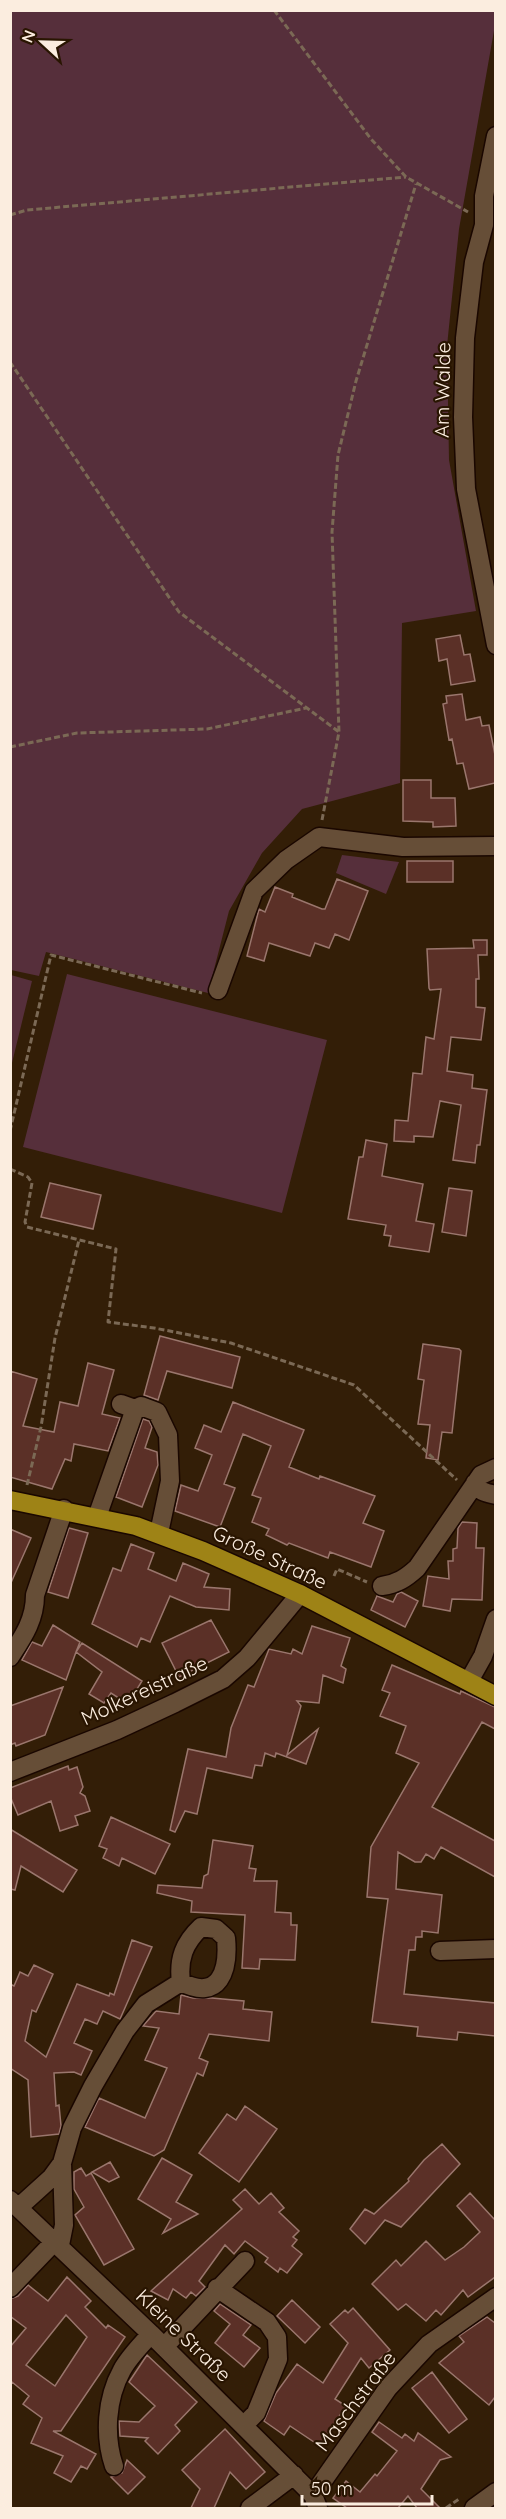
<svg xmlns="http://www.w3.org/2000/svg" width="506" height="2519" viewBox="0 0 506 2519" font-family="Quicksand,sans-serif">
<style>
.green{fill:#562f3b}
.building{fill:#5b3027;stroke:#9a766d;stroke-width:1.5;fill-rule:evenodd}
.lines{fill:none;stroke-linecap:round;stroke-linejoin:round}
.minor-casing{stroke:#1a0700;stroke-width:21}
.major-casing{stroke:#1a0700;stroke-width:21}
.path{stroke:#7b6955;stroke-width:3;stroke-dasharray:6 3;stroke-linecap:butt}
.minor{stroke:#664e37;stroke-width:18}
.major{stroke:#9e8316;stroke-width:18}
.labels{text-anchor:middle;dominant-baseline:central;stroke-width:4.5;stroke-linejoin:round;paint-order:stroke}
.street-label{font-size:20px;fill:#fbeddf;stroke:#291501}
</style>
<rect width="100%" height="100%" fill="#331e07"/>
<path class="green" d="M11 10 495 11V25L459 229 447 346 449 460 476 611 402 623 400 783 302 809 262 853 229 911 208 993 46 952 39 976 11 970Z
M342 855 399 862 386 894 336 873Z
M67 974 327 1040 282 1213 23 1147Z
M11 975 32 981 11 1067 10 975Z"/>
<path class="building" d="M460 635 464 655 470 654 475 681 451 685 447 659 439 661 436 639Z
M462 694 466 720 480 717 482 726 489 725 495 755V783L469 789 463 763 457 764 452 739 449 740 443 704 447 703 446 696Z
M403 780H431V798H455L456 826 433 827V822L403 821Z
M407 861H453V882H407Z
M337 879 368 891 349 940 335 934 329 948 315 943 310 956 269 943 264 961 247 956 259 909 265 912 275 887 293 894 292 897 322 909H325Z
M473 940H487V955H478L479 979H476V1007L485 1008 481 1040 451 1037 447 1071 473 1075 472 1088 487 1090 480 1145H477L475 1163 453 1160 461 1105 440 1101 433 1137 414 1136V1142L394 1141 395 1120 408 1121 413 1073 422 1074 426 1037 434 1039 441 989 430 990 429 988 427 949 474 948Z
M366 1140 387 1144 382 1176 423 1184 416 1221 434 1224 429 1252 389 1246 391 1236 384 1235 386 1225 348 1219 359 1157H363Z
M50 1183 101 1195 93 1229 41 1217Z
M449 1188 472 1191 466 1236 442 1232Z
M160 1336 240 1357 232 1388 167 1371 158 1400 144 1395Z
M423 1344 459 1349 461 1351 452 1433 442 1432 438 1460 426 1458 430 1425 418 1424 424 1380 418 1379Z
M88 1363 114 1370 102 1414 120 1418 108 1451 74 1444 71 1461 65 1459 52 1489 10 1477V1371L37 1379 23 1426 54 1432 60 1402 78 1406Z
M233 1402 304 1430 289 1467 319 1479 320 1476 375 1496 363 1523 384 1531 371 1567 330 1552 328 1558 289 1543 287 1545 266 1535 269 1529 252 1522 261 1498 252 1495 271 1446 243 1434 224 1484 235 1488 220 1527 175 1511 181 1485 198 1491 212 1455 195 1448 204 1425 221 1432Z
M143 1419 149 1421 152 1427 145 1448 157 1452 158 1465 142 1507 116 1497Z
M462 1522 477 1523 476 1548H484L482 1600 452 1599 450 1611 423 1606 428 1576 449 1579 448 1561H453V1549L457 1548 458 1528Z
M69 1528 88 1533 68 1598 48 1592Z
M10 1529 31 1538 10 1585Z
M131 1544 154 1553 148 1569 176 1581 183 1563 209 1574 204 1587 230 1589 229 1610 196 1607 170 1596 150 1642 141 1638 137 1647 92 1624 113 1568 121 1571Z
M401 1592 418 1601 405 1627 371 1610 377 1596 393 1602 397 1594Z
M211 1620 229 1652 179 1677 162 1643Z
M53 1625 80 1642 76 1652 82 1643 142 1681 128 1704 111 1693 104 1703 89 1694 102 1672 76 1652 66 1680 22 1660 32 1642 42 1646Z
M312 1626 350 1638 341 1666 346 1669 343 1683 323 1675 319 1703 297 1701 301 1706 287 1755 318 1729 306 1764 276 1753 275 1757 265 1753 262 1766 255 1765 252 1778 207 1768 197 1814 185 1811 175 1832 170 1830 188 1749 226 1757 231 1728 248 1685 254 1687 269 1649 291 1654 293 1649 302 1654Z
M392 1665 460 1694 461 1691 495 1707V1729L482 1722 432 1807 495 1841V1877L441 1847 434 1859 426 1854 421 1862H415L398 1852 396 1889 442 1895 438 1933 422 1931V1937H416L415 1950H409L404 1994 495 2003V2036L458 2032 457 2040 417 2036 418 2027 372 2022 388 1899 367 1897 371 1847 419 1763 396 1753 406 1726 380 1716 390 1693 382 1690Z
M63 1687 45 1735 16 1746 15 1743 10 1745V1706Z
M68 1766 69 1770 77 1767 83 1787 80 1793 85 1796 90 1811 75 1816 78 1825 60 1831 51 1801 18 1815 10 1796V1788Z
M111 1817 170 1844 155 1874 122 1858 119 1866 103 1858 107 1849 99 1846Z
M10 1829 77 1870 63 1892 21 1866 15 1890 10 1889Z
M213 1840 253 1846 249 1868 256 1869 254 1881H277L275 1912 291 1913V1925H297L295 1960 260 1959 259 1969 242 1968 245 1915 191 1912 192 1901 157 1893 158 1885 202 1888 204 1876 208 1874Z
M132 1940 152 1947 120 2019 103 2011 97 2024 85 2019 74 2043 92 2051 81 2075 74 2072 54 2073 56 2106 59 2105 61 2126 59 2134 31 2137 28 2080 10 2068V1984L14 1986 20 1972 28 1976 34 1965 53 1974 36 2012 32 2010 25 2041 46 2057 77 1984 109 1996 110 1993 114 1995Z
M181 1995 193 1998H212L244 2001 243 2009 272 2012 269 2041 209 2034 199 2058 208 2062 203 2076 197 2073 164 2150 154 2156 85 2127 99 2098 145 2118 167 2068 145 2060 159 2028 143 2026 156 2011 179 2014Z
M245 2106 277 2129 239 2182 199 2153 227 2114 236 2120Z
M442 2144 460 2164 401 2227 385 2220 365 2244 350 2229 365 2209 374 2214 409 2181 408 2179 424 2160Z
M162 2158 192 2175 176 2202 198 2214 163 2233 171 2219 138 2199Z
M110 2162 119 2177 109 2182 92 2172Z
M81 2168 86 2176 91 2173 134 2249 104 2265 75 2215 84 2207 74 2189V2172Z
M245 2189 259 2204 271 2193 284 2208 279 2212 299 2231 293 2237 297 2240 292 2246 302 2254 287 2273 280 2268 278 2272 265 2262 268 2258 245 2241 234 2254 225 2245 199 2281 205 2287 196 2296 191 2292 186 2298 173 2289 168 2300 151 2291 242 2209 233 2200Z
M470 2193 494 2219 495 2217V2277L468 2297 463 2290 441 2315 436 2310 426 2321 406 2304 398 2310 372 2284 396 2260 401 2266 426 2241 445 2260 464 2247 480 2232 457 2206Z
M67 2277 91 2301 85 2307 106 2328 108 2325 125 2337 61 2431H53L96 2454 87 2469 81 2466 71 2482 54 2473 63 2456 31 2443 42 2418 23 2404 29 2396 12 2382 10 2385V2347L26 2328 10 2316V2299L18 2296 28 2285 48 2301ZM66 2315 87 2337 55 2386 26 2365Z
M292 2300 320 2327 305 2343 277 2316Z
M220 2304 251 2325 243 2335 260 2348 244 2367 215 2343 230 2324 214 2311Z
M353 2308 390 2350 369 2368 361 2358 335 2399 346 2406 320 2446 290 2426 284 2435 264 2421 276 2393 297 2364 323 2383 348 2343 330 2324 345 2310 348 2313Z
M487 2317 495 2323V2397L489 2405 439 2363 464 2342 459 2336Z
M147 2355 197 2402 175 2425 180 2431 158 2454 145 2441 148 2438 120 2436 119 2421 139 2422 155 2406 129 2382Z
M432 2372 467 2419 449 2433 412 2388Z
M379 2422 402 2438 405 2434 414 2441 418 2433 451 2457 440 2460 421 2489 440 2508H417L408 2496 398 2508H347L333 2498 346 2481 360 2492 375 2474 377 2476 397 2451 372 2432Z
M225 2429 265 2472 246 2489 230 2472 214 2508H191L200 2489 182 2470Z
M127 2460 145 2477 128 2494 111 2477 122 2473Z"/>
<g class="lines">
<g class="minor-casing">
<path id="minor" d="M496 136 484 196V225L474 262 465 338 463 417 466 489 496 645
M218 990 254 891 286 860 319 837 403 847 496 846
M135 1409 141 1406 157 1412 168 1435 170 1481 159 1533
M475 1483C479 1492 487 1493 496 1495
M97 1517 135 1409 121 1404
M382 1586C397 1584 406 1578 417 1568L481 1475 496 1468
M10 1657C23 1637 35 1620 35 1595L64 1509
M469 1681 483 1656 496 1619
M10 1772 117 1730 175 1703 223 1679 247 1658 300 1594
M201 1927 216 1929 226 1938C229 1970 220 2002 181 1982 178 1959 184 1943 201 1927Z
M440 1951 496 1949
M10 2200 151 2334 313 2495 318 2508
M19 2207 51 2178 62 2163 72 2128 93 2086 125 2031 146 2004 181 1982
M60 2245 64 2225 62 2163
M10 2288 55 2241
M217 2288 267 2322 277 2337 278 2359 256 2413 244 2425
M164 2347 245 2261
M114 2466C104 2436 106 2399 122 2370 129 2357 141 2345 151 2334
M313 2495 388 2388 429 2344 496 2297
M250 2508 294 2475
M474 2508 496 2492"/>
</g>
<g class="major-casing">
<path id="major" d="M10 1500 136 1526 203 1551 300 1594 496 1696"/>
</g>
<path class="path" d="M274 10 371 139 406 177 468 212
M10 215 27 210 406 177
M10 362 179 612 339 732
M10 747 77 733 207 729 306 708
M322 820 339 732 332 532 338 455 356 381 416 184
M10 1131 51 955 202 993
M10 1169 28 1177 32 1183 25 1222 27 1227 116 1249 108 1322 154 1328 231 1343 354 1385 457 1480
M27 1485 41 1427 55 1338 79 1240
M334 1576 337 1569 367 1582
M446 2508 459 2499"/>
<use href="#minor" class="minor"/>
<use href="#major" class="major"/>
</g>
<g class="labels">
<g class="street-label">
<text transform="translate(442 390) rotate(-89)">Am Walde</text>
<text transform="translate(270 1557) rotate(25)">Große Straße</text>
<text transform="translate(144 1690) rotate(-25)">Molkereistraße</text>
<text transform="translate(184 2335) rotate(44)">Kleine Straße</text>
<text transform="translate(355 2401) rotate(-53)">Maschstraße</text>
</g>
</g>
<rect width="506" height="2519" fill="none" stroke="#fbeddf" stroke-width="24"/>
<g transform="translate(42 42) rotate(292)" stroke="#291501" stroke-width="4.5" paint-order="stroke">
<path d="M0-4.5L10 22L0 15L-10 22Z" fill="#fbeddf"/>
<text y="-9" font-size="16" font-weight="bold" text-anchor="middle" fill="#fbeddf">N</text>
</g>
<path d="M302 2495v9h130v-9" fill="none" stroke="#fbeddf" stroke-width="3"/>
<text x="311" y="2495" font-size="18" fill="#fbeddf" stroke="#291501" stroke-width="4.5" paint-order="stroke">50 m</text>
</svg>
